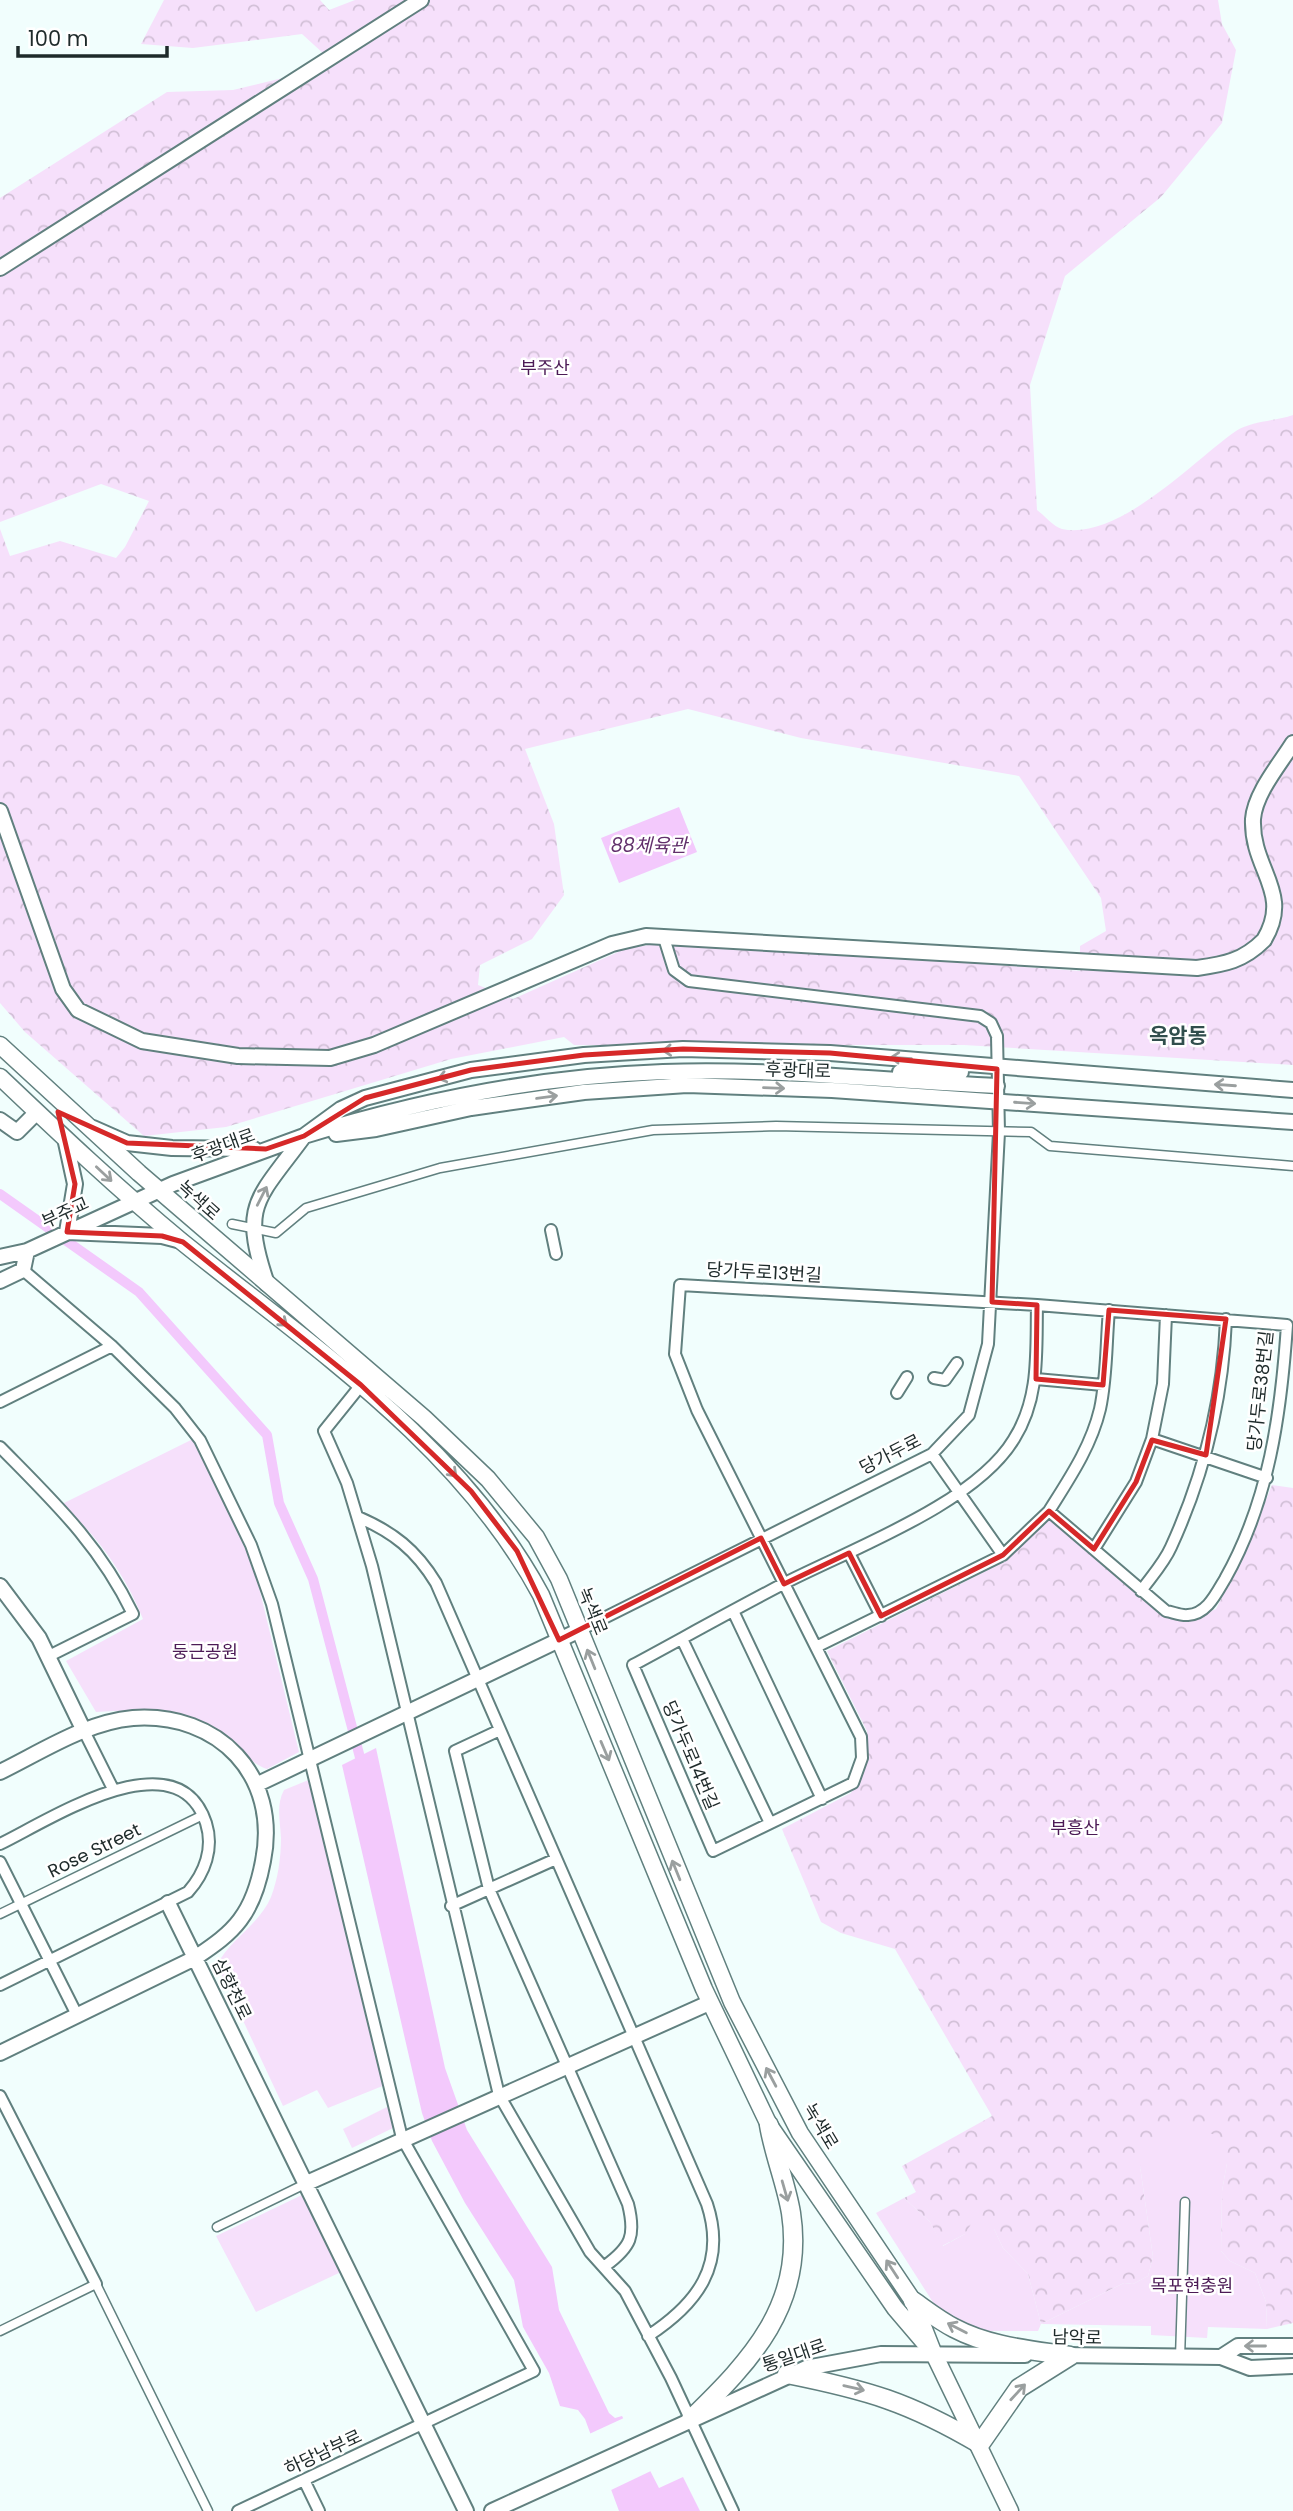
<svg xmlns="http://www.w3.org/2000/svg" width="1293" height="2511" viewBox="0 0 1293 2511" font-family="Poppins,'Noto Sans KR',sans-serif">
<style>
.forest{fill:url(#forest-crowns);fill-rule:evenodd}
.park{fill:#f6e0fb}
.water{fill:#f3c9fc}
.pier{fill:#f1fefd}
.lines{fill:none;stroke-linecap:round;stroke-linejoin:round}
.canal{stroke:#f3c9fc;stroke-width:10}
.pedestrian-casing{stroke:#61807f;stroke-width:11}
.minor-casing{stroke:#61807f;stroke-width:14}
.tertiary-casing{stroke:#61807f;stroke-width:18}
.secondary-casing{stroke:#61807f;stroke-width:19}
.primary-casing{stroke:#61807f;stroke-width:21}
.pedestrian{stroke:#fff;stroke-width:8}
.minor{stroke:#fff;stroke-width:10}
.tertiary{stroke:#fff;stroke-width:14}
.secondary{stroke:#fff;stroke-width:16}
.primary{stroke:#fff;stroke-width:18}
.oneway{stroke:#9a9f9f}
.marked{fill:none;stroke:#d62828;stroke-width:5;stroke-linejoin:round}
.labels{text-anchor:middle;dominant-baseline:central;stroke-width:5;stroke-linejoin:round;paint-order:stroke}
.park-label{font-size:18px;fill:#4c1b56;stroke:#fff}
.street-label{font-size:18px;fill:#1e2a2a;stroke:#fff}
.water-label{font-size:19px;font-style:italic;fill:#62306c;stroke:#fff}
.quarter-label{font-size:21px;font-weight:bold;fill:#314e4d;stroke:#fff}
</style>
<defs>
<pattern id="forest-crowns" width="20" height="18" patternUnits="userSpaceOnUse" patternTransform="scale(1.75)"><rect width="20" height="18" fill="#f6e0fb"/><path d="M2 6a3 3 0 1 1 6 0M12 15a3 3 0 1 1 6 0" fill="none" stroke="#d2c0d7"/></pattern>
</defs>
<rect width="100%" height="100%" fill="#f1fefd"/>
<path class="forest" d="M164 0H320L329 10 355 0H1218L1222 24 1236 50 1222 123 1161 197 1065 276 1030 385 1037 510C1044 515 1054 527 1062 529 1119 541 1194 460 1236 431 1251 421 1276 421 1293 415V1065L964 1045H574L564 1037 451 1059 226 1127 144 1136 25 1032 0 1003V529L10 556 60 541 116 558 125 547 149 501 101 484 0 522V198L167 92 233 90 336 65 302 34 193 48 141 44ZM688 709 801 738 1019 776 1101 898 1106 931 1080 946V971L698 944 649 945 625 949 513 999 478 985 480 965 532 939 564 895 554 824 525 749Z
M1272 1485 1293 1488V2323L1267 2329 1266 2302 1255 2273 1230 2261 1221 2251 1222 2191 1227 2163 1140 2166 1153 2257 1148 2276 1133 2284 1124 2283 1041 2324 1028 2274 1003 2248 994 2229 965 2234 942 2246 930 2222 904 2198 916 2192 902 2166 992 2116 895 1949 841 1933 821 1922 782 1829 851 1793 867 1762V1731L827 1651 1006 1561 1048 1518 1163 1617 1189 1621 1216 1609 1244 1555Z"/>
<path class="park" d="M193 1439 254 1567 299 1752 267 1769C246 1762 237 1742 220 1731 181 1708 139 1710 96 1712L66 1661 143 1619C125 1574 98 1537 62 1504Z
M311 1779 385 2085 328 2108 317 2090 283 2106 217 1965C230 1939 259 1925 271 1897 278 1879 281 1857 281 1838 280 1820 276 1805 284 1790Z
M387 2107 395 2127 352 2148 343 2129Z
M1180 2125 1216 2135 1227 2163 1222 2191 1221 2251 1230 2261 1255 2273 1266 2302 1267 2329 1208 2327 1207 2338 1151 2335V2326L1041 2324 1038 2331H986L957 2321 936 2307 876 2213 904 2198 930 2222 943 2246 965 2234 973 2221 994 2229 1003 2248 1028 2274 1041 2324 1124 2283 1133 2284 1148 2276 1153 2257 1140 2166 1147 2140Z
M302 2195 341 2272 256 2312 216 2236Z"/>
<path class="water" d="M679 807 697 852 619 883 601 838Z
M376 1748 445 2068 467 2130 552 2267 559 2310 609 2413 615 2418 622 2416 659 2488 683 2477 700 2511H619L585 2419 578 2410 560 2406 549 2373 523 2327 514 2280 465 2203 432 2141 422 2113 342 1765Z"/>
<path class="pier" d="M626 2417 653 2470 609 2491 587 2435Z"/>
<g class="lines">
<path class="canal" d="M0 1194 139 1292 267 1435 279 1503 313 1579 363 1769"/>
<g class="pedestrian-casing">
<path id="pedestrian" d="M232 1224 276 1233 306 1208 440 1168 653 1130 776 1126 1031 1132 1050 1146 1293 1166
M0 1914 203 1815
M217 2227 307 2183
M0 2331 96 2284 208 2511
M1180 2358 1185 2202"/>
</g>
<g class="minor-casing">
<path id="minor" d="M551 1230 556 1254
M23 1270 112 1346 175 1408 200 1440 251 1545 272 1604 402 2138 534 2371 238 2511
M1166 1315 1163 1384 1152 1439 1267 1478
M934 1378 945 1380 957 1363
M1036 1379 1103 1385
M361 1385 324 1431 347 1483 372 1566 499 2095 590 2252 625 2291 671 2378 733 2511
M897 1393 907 1377
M0 1402 112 1346
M0 1447C54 1502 99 1544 133 1614L49 1656
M1049 1511C1069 1479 1091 1447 1100 1409 1107 1377 1106 1343 1109 1310
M358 1517C393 1532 416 1550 436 1583L707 2204C727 2265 697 2304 648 2336
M1094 1549 1136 1482 1152 1439
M849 1553 881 1616
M1003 1555 1049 1511 1166 1611C1173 1612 1181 1616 1188 1615 1207 1614 1216 1594 1225 1579 1269 1501 1281 1414 1287 1325L1037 1305C1036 1352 1040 1398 1014 1439 975 1504 851 1549 783 1584 733 1610 683 1638 633 1665L713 1851 853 1783 862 1758 861 1737 697 1410 675 1354 680 1285 1037 1305
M1141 1591C1151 1577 1164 1563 1171 1547 1204 1475 1223 1398 1226 1319
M733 1611 822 1799
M580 1630 932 1454 969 1415 988 1344 999 1132 997 1036 991 1023 980 1016 689 981 674 970 664 938
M682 1639 770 1823
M816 1647 1003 1555 932 1454
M500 1730 455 1751 489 1889 628 2204C636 2236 631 2247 605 2266
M84 1731 113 1789
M0 1844C48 1821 177 1735 206 1823 214 1848 205 1873 188 1892L0 1985
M0 1862 77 2015
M451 1906 556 1859
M0 2096 96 2284
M304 2480 319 2511"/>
</g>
<g class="tertiary-casing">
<path id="tertiary" d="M0 268 421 0
M0 811 63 989 78 1010 142 1041 238 1056 330 1058 374 1045 612 944 646 936 1197 968C1225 964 1243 961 1264 940 1293 892 1251 870 1253 819 1255 793 1280 764 1293 743
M900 1072H961
M997 1086C886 1081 774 1068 663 1072 541 1076 421 1100 304 1136L341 1109 365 1098 471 1070 584 1055 683 1049 830 1053 1293 1090
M0 1120 17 1132 37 1112
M93 1128 127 1143 172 1148 254 1149
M336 1134 376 1129 471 1108 584 1092 687 1085 832 1090 1293 1122
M65 1138 75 1184 67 1232 162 1236 181 1241
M0 1257 27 1251 173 1184 304 1136
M0 1281 23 1270 27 1251
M267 1284C240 1204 257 1200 304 1136
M0 1586 39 1638 84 1731
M0 1772C41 1752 86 1722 133 1718 219 1712 280 1776 263 1861 259 1883 253 1903 240 1920 228 1936 211 1947 195 1958L0 2053
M258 1784 580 1630
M168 1903 466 2511
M307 2183 709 2003
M1062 2355 1221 2357 1250 2368 1293 2366
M1221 2357 1238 2346H1293
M492 2511 806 2368 881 2354 1025 2355"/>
</g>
<g class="secondary-casing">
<path id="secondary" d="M0 1045 139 1173 424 1418 488 1479 536 1537 559 1579 732 2002 800 2133 913 2301 933 2352 1010 2511
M0 1077C59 1133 118 1189 181 1241 311 1346 460 1444 541 1595L704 1989 769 2125 895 2308 924 2342"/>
</g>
<g class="primary-casing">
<path id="primary" d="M913 2301C926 2310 940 2321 954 2328 990 2347 1031 2350 1070 2356
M787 2374C867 2390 909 2402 980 2444L1019 2388 1070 2356
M691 2419C751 2361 805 2304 791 2213 786 2183 774 2155 769 2125"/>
</g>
<use href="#pedestrian" class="pedestrian"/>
<use href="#minor" class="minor"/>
<use href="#tertiary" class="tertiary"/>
<use href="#secondary" class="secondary"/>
<use href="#primary" class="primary"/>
</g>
<defs><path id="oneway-shaft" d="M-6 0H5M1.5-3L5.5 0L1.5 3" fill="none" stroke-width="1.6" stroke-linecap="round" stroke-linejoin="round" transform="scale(1.75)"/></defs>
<g class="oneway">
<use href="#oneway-shaft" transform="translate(673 1050) rotate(177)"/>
<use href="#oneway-shaft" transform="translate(901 1058) rotate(-176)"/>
<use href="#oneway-shaft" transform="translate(448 1076) rotate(165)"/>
<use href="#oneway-shaft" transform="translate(1225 1085) rotate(-176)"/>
<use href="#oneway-shaft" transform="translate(774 1088) rotate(2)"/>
<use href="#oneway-shaft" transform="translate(547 1097) rotate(-8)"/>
<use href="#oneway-shaft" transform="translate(1025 1103) rotate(4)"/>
<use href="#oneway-shaft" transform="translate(104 1174) rotate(43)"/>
<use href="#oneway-shaft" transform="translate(262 1196) rotate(-63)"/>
<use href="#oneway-shaft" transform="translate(279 1319) rotate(39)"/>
<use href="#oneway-shaft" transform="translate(449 1469) rotate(45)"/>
<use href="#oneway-shaft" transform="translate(591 1659) rotate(-112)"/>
<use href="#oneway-shaft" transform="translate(605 1751) rotate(67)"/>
<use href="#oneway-shaft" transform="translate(676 1870) rotate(-112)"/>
<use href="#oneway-shaft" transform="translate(771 2077) rotate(-118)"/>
<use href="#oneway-shaft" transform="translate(785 2191) rotate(74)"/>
<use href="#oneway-shaft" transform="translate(892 2269) rotate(-123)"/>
<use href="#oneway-shaft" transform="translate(957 2328) rotate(-153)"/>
<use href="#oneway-shaft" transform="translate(1255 2346) rotate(180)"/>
<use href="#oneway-shaft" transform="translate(854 2388) rotate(13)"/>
<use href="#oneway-shaft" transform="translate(1018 2392) rotate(-47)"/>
</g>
<path class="marked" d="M683 1049 830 1053 997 1069 992 1302 1037 1305 1036 1379 1103 1385 1109 1310 1226 1319 1206 1455 1152 1440 1136 1482 1094 1549 1049 1511 1003 1555 881 1616 849 1553 784 1584 761 1538 559 1640 517 1551 471 1491 361 1385 183 1242 162 1236 67 1232 75 1184 58 1112 127 1143 266 1149 304 1136 365 1098 471 1070 584 1055Z"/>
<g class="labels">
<g class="park-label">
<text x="545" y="367">부주산</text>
<text x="205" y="1651">둥근공원</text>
<text x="1075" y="1827">부흥산</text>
<text x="1192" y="2285">목포현충원</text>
</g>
<g class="street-label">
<text transform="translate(798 1070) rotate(2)">후광대로</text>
<text transform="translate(223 1145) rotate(-20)">후광대로</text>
<text transform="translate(199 1200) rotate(42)">녹색로</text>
<text transform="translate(65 1212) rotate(-25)">부주교</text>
<text transform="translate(764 1272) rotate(3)">당가두로13번길</text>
<text transform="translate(1260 1391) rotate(-84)">당가두로38번길</text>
<text transform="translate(890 1454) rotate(-27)">당가두로</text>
<text transform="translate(593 1611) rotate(68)">녹색로</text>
<text transform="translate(691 1755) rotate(67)">당가두로14번길</text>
<text transform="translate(94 1850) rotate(-26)">Rose Street</text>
<text transform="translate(232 1989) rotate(64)">삼향천로</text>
<text transform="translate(821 2126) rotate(59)">녹색로</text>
<text transform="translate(1077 2337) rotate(1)">남악로</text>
<text transform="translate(794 2355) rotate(-19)">통일대로</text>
<text transform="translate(323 2452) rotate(-25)">하당남부로</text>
</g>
<g class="water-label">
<text x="649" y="845">88체육관</text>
</g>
<g class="quarter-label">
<text x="1178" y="1035">옥암동</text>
</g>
</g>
<path d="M18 46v10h149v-10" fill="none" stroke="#1e2a2a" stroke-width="3.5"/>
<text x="28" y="46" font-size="21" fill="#1e2a2a" stroke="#ffffff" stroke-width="5" paint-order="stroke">100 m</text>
</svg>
